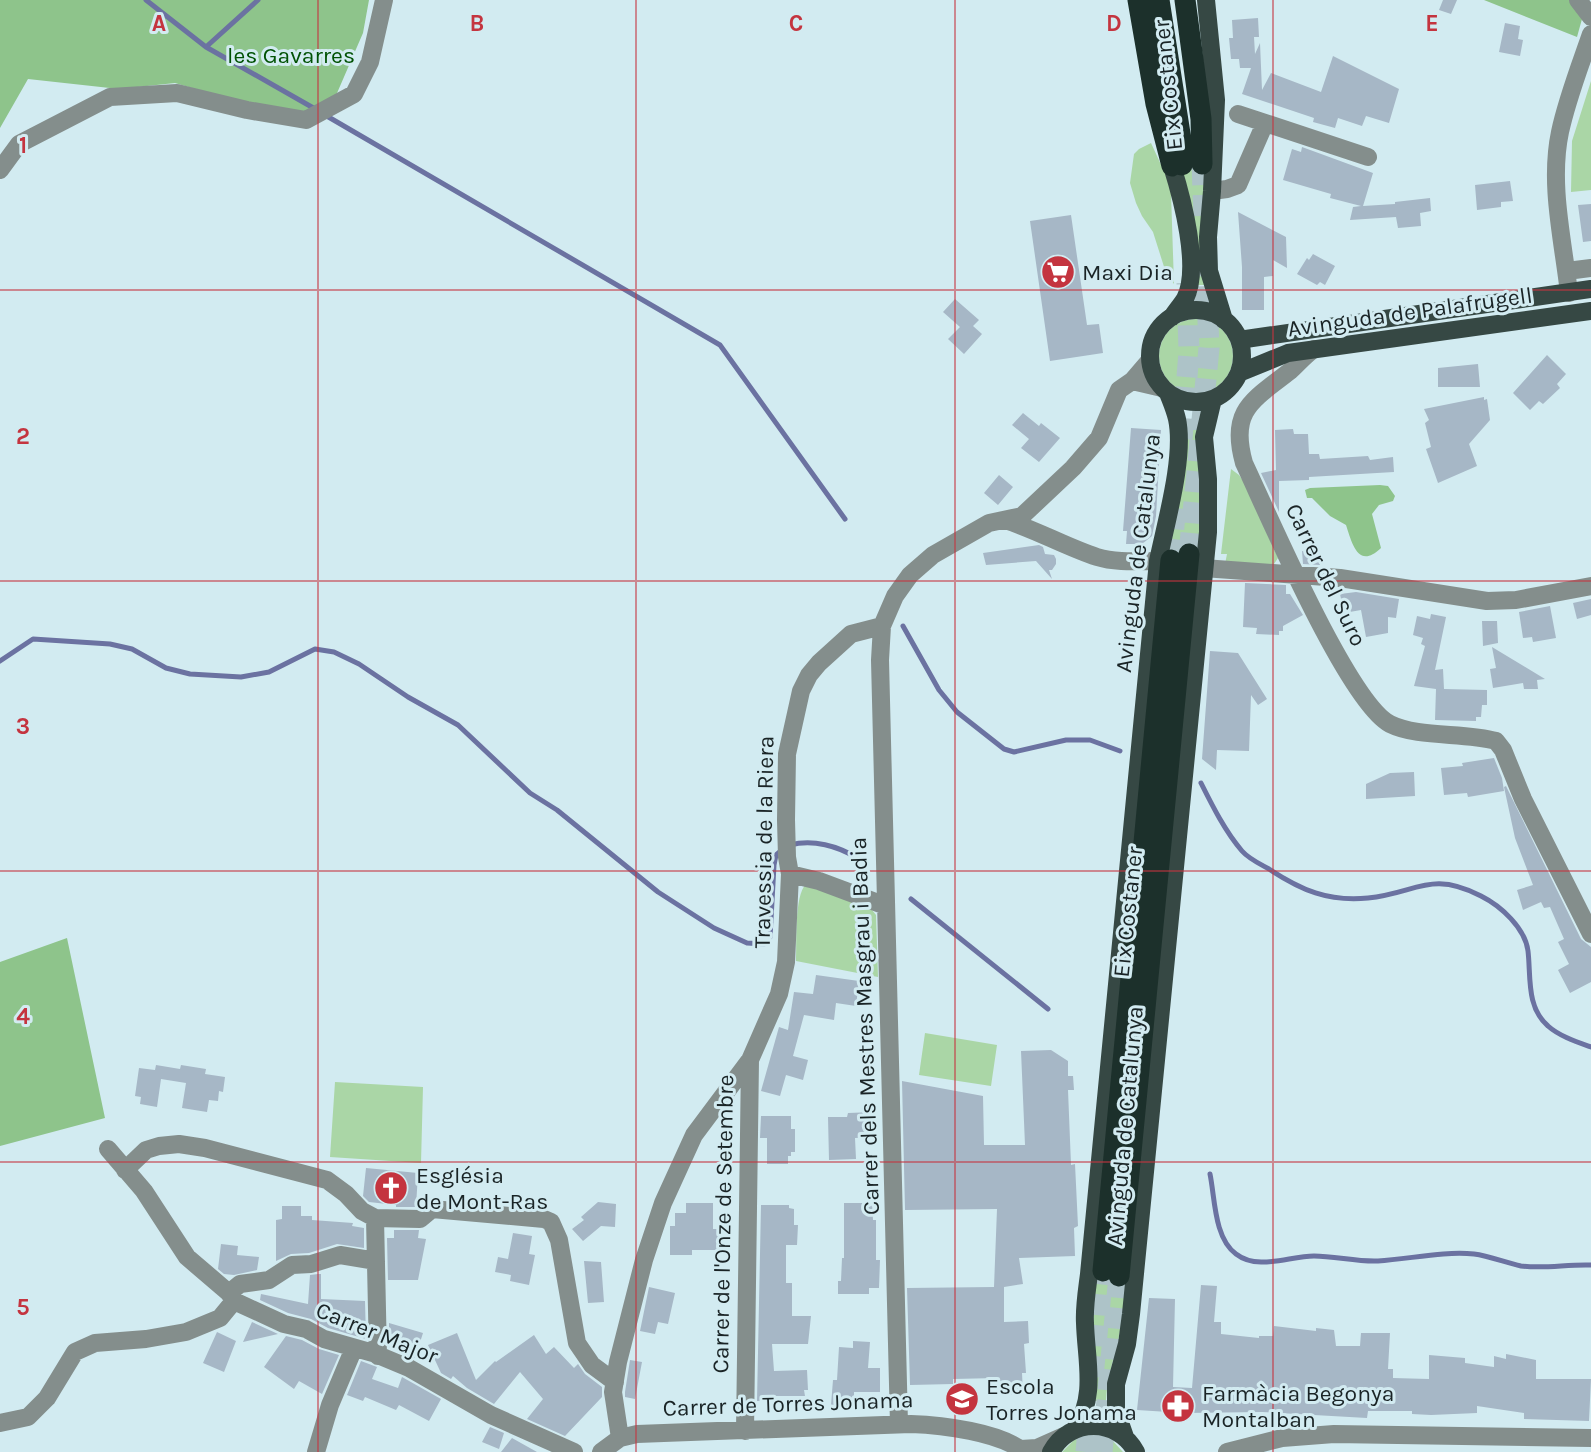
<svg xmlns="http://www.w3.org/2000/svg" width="1591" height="1452" viewBox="0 0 1591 1452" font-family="Karla,sans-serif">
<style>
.green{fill:#aad6a6}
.forest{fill:#8ec48b}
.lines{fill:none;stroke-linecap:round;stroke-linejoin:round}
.stream{stroke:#6b72a1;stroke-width:5}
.building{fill:#a6b7c6}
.highway-tunnel{stroke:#adc3c8;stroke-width:21;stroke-dasharray:21 10;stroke-linecap:butt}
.minor{stroke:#848e8c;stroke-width:18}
.major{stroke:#364844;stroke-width:18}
.highway{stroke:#1c302b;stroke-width:21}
.grid{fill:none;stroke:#c4343f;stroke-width:2;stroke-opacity:0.55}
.labels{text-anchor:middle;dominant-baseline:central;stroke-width:6;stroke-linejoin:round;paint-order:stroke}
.park-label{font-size:23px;fill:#005204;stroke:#d2ebf1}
.street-label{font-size:23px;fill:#1a2426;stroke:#d2ebf1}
.poi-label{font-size:23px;fill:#1a2426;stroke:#d2ebf1;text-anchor:start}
.grid-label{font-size:23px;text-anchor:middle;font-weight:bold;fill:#c4343f;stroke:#d2ebf1;stroke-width:6;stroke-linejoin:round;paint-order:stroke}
</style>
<rect width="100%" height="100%" fill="#d2ebf1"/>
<path class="green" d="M1591 81V190L1571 192 1572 141Z
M1151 143 1169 182 1171 193 1174 284 1166 273 1153 232 1142 216 1136 203 1130 183 1134 154 1139 149Z
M1209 167 1205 285H1195L1177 170Z
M1159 356a37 37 0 1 1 74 0a37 37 0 1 1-74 0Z
M1188 427 1198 429 1196 447 1203 509 1196 556 1165 553 1184 478Z
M1231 469 1239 475 1244 482 1278 558 1274 564H1225L1227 554H1221Z
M806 884 872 910 876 915 878 977 796 961C797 943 794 896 806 884Z
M925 1033 997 1045 991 1086 919 1075Z
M335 1082 423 1087 421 1163 330 1157Z
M1096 1273 1126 1275C1125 1295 1124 1316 1119 1336 1114 1358 1107 1378 1106 1401H1095L1092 1343Z
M1092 1435 1112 1440 1123 1452H1062L1074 1440Z"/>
<path class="forest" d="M0 0H369L363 33 331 107 308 112 263 109 175 83 119 89 28 79 0 128Z
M1484 0H1570L1582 19 1577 37Z
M1380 485 1388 486 1395 496 1393 501 1379 505 1372 514 1381 548C1358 570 1352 543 1346 525L1330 516 1312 498H1307L1305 490 1310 488Z
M67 938 105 1118 0 1146V962Z"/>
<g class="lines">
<path class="stream" d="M146 0 206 47 317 110
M206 47 258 0
M325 115 720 345 845 519
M903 626 939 690 957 712 1004 749 1014 752 1066 740H1090L1120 751
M0 661 33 639 110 644 132 649 166 668 190 674 241 677 269 672 315 649 334 652 359 664 408 697 458 725 530 793 557 810 658 892 714 928 747 943 764 944 770 937 774 865 776 855 782 850
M1201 783C1213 807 1225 831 1242 851 1249 859 1260 864 1269 869 1301 890 1328 902 1368 898 1417 893 1430 870 1481 896 1501 906 1525 928 1528 951 1531 976 1526 1007 1548 1026 1559 1036 1577 1042 1591 1047
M790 845C813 839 838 846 857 858
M911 899 1048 1009
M1210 1174C1215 1198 1214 1238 1236 1254 1258 1271 1289 1256 1314 1256 1335 1256 1357 1262 1378 1261 1410 1259 1443 1251 1474 1254 1490 1256 1506 1263 1521 1266 1544 1269 1568 1264 1591 1265"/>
</g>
<path class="building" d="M1443 0H1457L1451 14 1439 10Z
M1258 18 1259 37H1254L1255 54 1260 43 1262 90 1271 73 1321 92 1333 56 1399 89 1389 123 1366 116 1362 126 1338 118 1335 128 1313 122 1314 118 1242 94 1251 68H1240L1239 59H1231L1229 38H1233L1232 20Z
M1505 23 1520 26 1518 39 1523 40 1520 56 1499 52Z
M1302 147 1373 173 1363 206 1395 204V202L1430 198 1431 211 1420 213 1421 226 1398 228 1396 217 1350 220 1353 207 1361 206 1330 198 1331 194 1283 180 1292 149 1301 152Z
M1510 181 1513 201 1501 202V207L1477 210 1475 185Z
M1591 204V241L1583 242 1578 205Z
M1238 212 1286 237 1287 268 1273 260V276L1264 277V310H1242V267Z
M1071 215 1087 325 1099 324 1103 353 1050 361 1030 221Z
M1313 254 1335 266 1325 285 1320 282 1317 285 1297 274 1307 258 1309 260Z
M955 299 979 320 973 326 982 334 964 354 948 339 960 327 943 312Z
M1547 355 1566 374 1557 384 1560 388 1543 404 1539 401 1530 410 1513 393Z
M1478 364 1480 387H1438V368Z
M1484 397V400L1487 399 1490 420 1469 444 1477 466 1438 483 1426 449 1431 447 1425 423 1429 420 1424 409Z
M1023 413 1039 426 1041 423 1060 438 1039 462 1021 448 1029 439 1012 425Z
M1131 428 1161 430 1156 516 1152 536 1142 544H1126L1127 531H1123Z
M1293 429 1294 434H1308L1309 454H1319L1320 459 1368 456 1370 460 1393 457 1394 472 1309 477V480L1279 481V512L1261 473 1276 470 1275 430Z
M999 475 1013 487 998 505 984 493Z
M1039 545 1043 547 1045 554 1054 555 1056 559V564L1052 570H1049L1052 579 1036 561 986 565 983 553Z
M1302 551 1319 555 1320 565 1303 564Z
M1245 583 1286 585V594H1290L1303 615 1283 626V631H1279V635L1256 634 1257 628 1243 627Z
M1356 592 1399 599 1396 618 1388 617V633L1366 637 1361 610 1344 613 1340 594Z
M1591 599V615L1577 619 1573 603Z
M1550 606 1556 638 1533 642 1532 637 1523 638 1519 612Z
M1431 614 1446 617 1435 670 1443 669 1444 689 1487 690V705H1482L1481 717H1476V721L1435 720 1436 689 1414 686 1425 646 1421 644 1423 638 1413 635 1417 616 1430 619Z
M1482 621H1497L1498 643 1483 646Z
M1492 647 1545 679 1537 680 1538 689H1524L1523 683 1493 688 1490 669 1496 668Z
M1210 651 1238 653 1267 699 1258 705 1251 695 1249 751 1217 750 1216 770 1202 759Z
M1494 758 1502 778 1504 791 1468 797 1467 793 1444 795 1441 768 1463 766 1462 763Z
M1414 772 1415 796 1366 799V784L1390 773Z
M1506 786 1581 939 1591 947V982L1570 993 1558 970 1569 964 1558 942 1564 939 1550 907 1544 908 1541 902 1523 910 1517 890 1533 885 1515 838 1504 787Z
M816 975 859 981 856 1006 836 1003 834 1020 804 1015 793 1056 808 1060 803 1080 786 1075 780 1096 761 1091 779 1027 788 1030 794 992 813 994Z
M1051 1050 1068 1061V1076H1073L1074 1090H1068L1071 1165 1075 1164 1078 1226 1074 1228 1075 1256 1019 1258 1023 1284 1004 1287V1322L1028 1321 1029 1343 1024 1344 1026 1373H1022L1023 1394 1005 1395V1390L997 1391V1378L953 1379V1384L910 1385 907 1288 994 1287 997 1209 905 1210 902 1081 983 1096 984 1145H1025L1021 1051Z
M156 1065 180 1069 181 1065 206 1069 205 1074 225 1077 223 1092 219 1091 218 1101 209 1100 207 1112 182 1108 186 1083 161 1079 157 1107 140 1104 141 1097 135 1096 139 1068 155 1070Z
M875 1112V1137L855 1138 856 1159 829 1160 828 1117H847L848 1113Z
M761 1116H791V1129H795V1152H791V1156H788V1164H767V1138H760Z
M366 1168 418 1173 416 1207H396V1205L369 1202 363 1196Z
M598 1202 616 1204 615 1227 601 1226 583 1241 572 1229 584 1220 581 1217Z
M686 1203H713V1229H719V1250H692V1255H670V1226H675V1213H686Z
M844 1203H872L873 1220H876V1260H880L879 1288H869V1294H838V1281H841L842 1258H844Z
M761 1205H789V1208L794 1209V1225H798L797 1245H786V1283H792V1316H811L808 1344H772L774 1371 807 1370 808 1390H804L805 1396H774V1401H757Z
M282 1206H301V1216H312V1220L353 1223 352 1226 364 1228V1248L337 1244 309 1253 291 1254 276 1261V1220L282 1219Z
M394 1230H419L418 1238 426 1239 418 1280H388L387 1238H394Z
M513 1233 532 1236 529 1254 535 1255 529 1285 510 1281 511 1275 495 1272 498 1257 508 1259Z
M221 1244 238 1246 237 1255 259 1257 257 1270 234 1275 224 1274 218 1269Z
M584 1261 601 1262 604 1302 588 1303Z
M318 1274H321V1299L365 1301 366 1339 328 1328 311 1319 288 1313 260 1300 261 1294 308 1304 310 1275Z
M1201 1285 1217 1286 1214 1322H1221V1334L1259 1338V1336H1273L1274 1326 1316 1331V1328L1334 1330 1336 1346H1360L1361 1333H1390L1388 1369H1393V1378L1429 1379V1355L1465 1358V1363L1494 1367V1356L1506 1359V1354L1536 1360V1379H1591L1589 1421 1524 1419V1413L1477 1406V1413L1431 1415 1412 1414V1411H1368L1367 1418 1262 1412 1184 1413 1137 1410 1149 1298 1175 1299 1173 1387 1192 1388Z
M649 1287 675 1293 668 1324 658 1322 655 1334 640 1331Z
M252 1322 278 1334 243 1342Z
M389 1323 423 1333 415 1358 389 1347Z
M217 1332 236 1341 224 1372 203 1363Z
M457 1333 476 1380 495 1361 496 1362 534 1335 546 1354 554 1347 574 1368 578 1364 585 1374 602 1387V1397L565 1436 527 1419 543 1399 520 1372 494 1404 467 1388 453 1376 451 1379 441 1373 428 1345Z
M286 1336 302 1340 319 1349 339 1355 322 1394 299 1381 294 1389 264 1367Z
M853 1341 870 1342 868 1368H880V1392H854V1405H831L833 1380H837L839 1347 853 1348Z
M630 1360 642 1362 635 1399 625 1397V1392Z
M361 1361 377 1367 372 1379 398 1388 402 1377 441 1399 429 1421 399 1405 396 1410 365 1397 363 1401 347 1395Z
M490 1427 504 1433 499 1449 482 1442Z
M512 1438 537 1452H501Z"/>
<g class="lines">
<path class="highway-tunnel" d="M1202 164 1204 217
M1182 439 1189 352 1187 283
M1189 554 1209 348 1206 266
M1171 560 1176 503
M1093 1377 1103 1271
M1086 1452 1090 1409
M1102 1452 1119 1276"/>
<path class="minor" d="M1578 0 1591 17
M1238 114 1368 157
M0 170 19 144 110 97 177 93 247 110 306 120 354 94 370 62 384 0
M1212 191 1227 189 1238 185 1265 123
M1567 271 1591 268
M1569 293C1563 240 1549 184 1560 132 1567 99 1580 66 1591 34
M1314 349C1305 355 1298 364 1290 371 1253 400 1229 410 1244 463 1268 514 1348 702 1390 724 1418 738 1465 732 1496 741L1503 750 1523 799 1591 934
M1132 381 1162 388
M1005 520C1037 530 1066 547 1097 557 1116 563 1139 561 1158 561
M1203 568 1340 578 1487 601 1516 600 1591 586
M790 874 819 881 886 906
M108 1149 144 1191 187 1257 229 1293 234 1301 284 1324 306 1329 324 1339 373 1353 409 1368 491 1415 574 1452
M125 1170 146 1150 159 1146 179 1144 205 1148 327 1180 346 1194 362 1211 375 1218 378 1356
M375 1218 420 1219 432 1209 544 1219 551 1222 559 1240 577 1343 592 1365 615 1382
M229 1293 240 1284 269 1280 292 1265 311 1264 340 1255 376 1261
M0 1423 28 1417 47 1398 75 1352 95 1343 146 1339 186 1332 220 1318 234 1301
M899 1424 880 660 882 626 895 596 910 575 933 555 989 523 1022 516 1073 468 1099 438 1119 390 1132 381 1150 360
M745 1431 750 1060
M620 1438 613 1392 618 1362 644 1260 663 1203 694 1135 750 1060 779 994 786 962 790 874 787 857 786 820 787 754 801 691 809 675 819 663 851 634 882 626
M1021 1449 1037 1448 1064 1436
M316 1452 330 1405 354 1348
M601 1452 620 1438 637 1434 911 1424C942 1425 1000 1432 1024 1452
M1227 1452 1282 1438 1334 1434 1591 1438"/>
<path class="major" d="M1206 0 1216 100 1212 191 1208 237 1209 271 1224 320
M1172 166C1182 198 1201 268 1185 299 1181 305 1176 311 1172 317
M1150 356a46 46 0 1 1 92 0a46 46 0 1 1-92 0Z
M1239 340 1591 289
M1239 373 1288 353 1591 311
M1075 1429C1097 1396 1086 1360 1085 1323 1084 1307 1087 1290 1089 1274L1158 561C1166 522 1185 457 1177 419 1175 410 1171 401 1168 393
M1125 1437 1116 1411V1384L1127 1344 1131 1314 1208 532V479L1204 437 1213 399
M1051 1452C1070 1417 1118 1418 1136 1452"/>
<path class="highway" d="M1138 0 1156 104 1172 166
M1159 0 1181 140 1182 165
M1185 0 1201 119 1202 164
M1103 1271 1171 560
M1119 1276 1189 554"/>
</g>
<path class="grid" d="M318 0V1452M636 0V1452M955 0V1452M1273 0V1452M0 290H1591M0 581H1591M0 871H1591M0 1162H1591"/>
<defs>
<g id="supermarket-disc" transform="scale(1.75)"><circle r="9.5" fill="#c4343f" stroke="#d2ebf1"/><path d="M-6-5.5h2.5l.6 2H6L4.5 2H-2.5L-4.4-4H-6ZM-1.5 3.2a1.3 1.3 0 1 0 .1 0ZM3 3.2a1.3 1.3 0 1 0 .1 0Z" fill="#fff"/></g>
<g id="church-disc" transform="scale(1.75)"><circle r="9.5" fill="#c4343f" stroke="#d2ebf1"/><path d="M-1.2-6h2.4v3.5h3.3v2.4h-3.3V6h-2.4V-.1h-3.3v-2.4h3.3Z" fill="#fff"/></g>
<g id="school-disc" transform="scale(1.75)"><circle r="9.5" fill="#c4343f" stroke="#d2ebf1"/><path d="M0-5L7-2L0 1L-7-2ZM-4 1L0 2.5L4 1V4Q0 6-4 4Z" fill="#fff"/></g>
<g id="pharmacy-disc" transform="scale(1.75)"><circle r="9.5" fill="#c4343f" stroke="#d2ebf1"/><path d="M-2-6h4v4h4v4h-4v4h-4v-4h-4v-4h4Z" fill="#fff"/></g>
</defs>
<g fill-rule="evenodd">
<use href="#supermarket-disc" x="1058" y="272"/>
<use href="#church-disc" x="391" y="1188"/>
<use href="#school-disc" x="962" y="1399"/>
<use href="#pharmacy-disc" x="1178" y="1406"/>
</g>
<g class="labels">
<g class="park-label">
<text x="291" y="55">les Gavarres</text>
</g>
<g class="street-label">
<text transform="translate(1168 85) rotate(-96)">Eix Costaner</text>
<text transform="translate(1410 312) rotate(-8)">Avinguda de Palafrugell</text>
<text transform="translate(1138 553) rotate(-83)">Avinguda de Catalunya</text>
<text transform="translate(1326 575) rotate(64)">Carrer del Suro</text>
<text transform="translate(764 842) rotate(-89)">Travessia de la Riera</text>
<text transform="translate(1128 912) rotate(-84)">Eix Costaner</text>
<text transform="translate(865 1026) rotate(-92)">Carrer dels Mestres Masgrau i Badia</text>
<text transform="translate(1125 1126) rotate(-85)">Avinguda de Catalunya</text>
<text transform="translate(723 1224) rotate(-89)">Carrer de l'Onze de Setembre</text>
<text transform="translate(377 1333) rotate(22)">Carrer Major</text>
<text transform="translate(788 1404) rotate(-2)">Carrer de Torres Jonama</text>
</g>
<g class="poi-label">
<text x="1082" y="272">Maxi Dia</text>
<text x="416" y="1175">Església<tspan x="416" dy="26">de Mont-Ras</tspan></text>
<text x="986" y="1386">Escola<tspan x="986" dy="26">Torres Jonama</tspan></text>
<text x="1202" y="1393">Farmàcia Begonya<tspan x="1202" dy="26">Montalban</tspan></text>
</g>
</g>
<g class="grid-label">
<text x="159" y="31">A</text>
<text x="477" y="31">B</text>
<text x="796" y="31">C</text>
<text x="1114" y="31">D</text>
<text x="1432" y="31">E</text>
<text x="23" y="153">1</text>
<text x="23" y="444">2</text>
<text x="23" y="734">3</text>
<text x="23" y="1024">4</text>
<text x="23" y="1315">5</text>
</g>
</svg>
